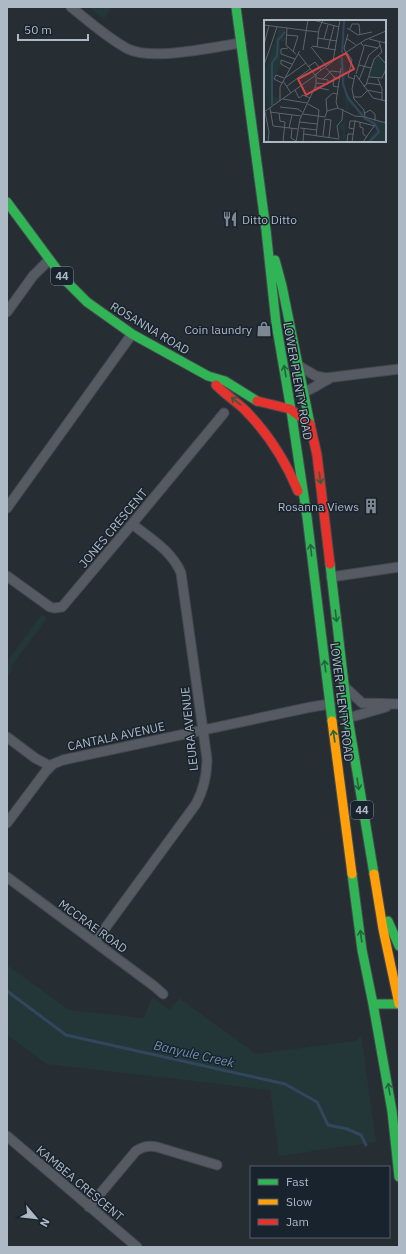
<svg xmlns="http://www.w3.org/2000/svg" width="406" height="1254" viewBox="0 0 406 1254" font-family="'IBM Plex Sans',sans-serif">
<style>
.green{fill:#233739}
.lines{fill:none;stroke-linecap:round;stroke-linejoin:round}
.stream{stroke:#32475d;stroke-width:3}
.street-casing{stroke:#44494e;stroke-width:11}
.fast-casing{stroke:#44494e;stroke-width:11}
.slow-casing{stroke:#44494e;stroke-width:11}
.jam-casing{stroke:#44494e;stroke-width:11}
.street{stroke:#565a62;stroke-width:9}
.fast{stroke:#30b455;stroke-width:9}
.slow{stroke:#ff9f0a;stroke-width:9}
.jam{stroke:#e5322d;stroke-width:9}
.oneway{stroke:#236440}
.labels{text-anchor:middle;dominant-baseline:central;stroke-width:3;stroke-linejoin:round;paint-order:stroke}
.shield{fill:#19232e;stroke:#818c98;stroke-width:1}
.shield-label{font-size:11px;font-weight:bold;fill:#aeb9c6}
.poi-label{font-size:12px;fill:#aeb9c6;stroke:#19232e;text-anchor:end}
.street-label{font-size:12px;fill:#aeb9c6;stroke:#19232e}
.water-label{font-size:13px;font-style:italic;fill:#6e8daa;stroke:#19232e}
.inset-river{fill:none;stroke:#32475d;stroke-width:2}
.inset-road{fill:none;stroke:#5c656e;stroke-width:1}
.view{fill:#ce4548;fill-opacity:0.15;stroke:#ce4548;stroke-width:2}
.inset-edge{fill:none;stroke:#aeb9c6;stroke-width:2}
</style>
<rect width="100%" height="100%" fill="#262d33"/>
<path class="green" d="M88 7H112L104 19Z
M42 614 47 618 10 668 12 670 7 677V662Z
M7 965 69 1010 144 1018 152 997 170 1010 179 998 256 1054 356 1041 361 1035 376 1142 279 1156 270 1090 47 1064 7 1035Z"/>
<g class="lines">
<path class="stream" d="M7 991 66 1035 285 1084 317 1102 328 1125 347 1129 361 1135 366 1145"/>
<g class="street-casing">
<path id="street" d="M71 7C87 20 110 40 128 49 153 61 213 47 241 43
M7 312 33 276 49 260
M299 366 316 376 326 378 399 369
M304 392C313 389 320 383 329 379
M7 508 132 334
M7 576 50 607 54 608 62 607 132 524 224 413
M331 577 399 567
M345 687 362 703 399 704
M348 718 386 707
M7 737 35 758 50 766
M7 823 46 771 53 764 63 760 311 707 330 704
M7 877 154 986 163 994
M95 942 196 804C204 789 207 776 207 759L181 573C172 551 151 539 132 524
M7 1136 137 1247
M89 1207 136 1151C143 1146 149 1145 157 1147L217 1165"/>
</g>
<g class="fast-casing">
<path id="fast" d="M236 7 266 230 276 323 291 410
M7 202 64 279 87 302 132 334 208 376 225 381 257 401
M275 260 282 286 310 424
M291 410 307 517 332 721
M330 564 348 718 374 874
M352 874 362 950 373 1004H399
M388 921 399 946
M373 1004 392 1111 399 1177"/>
</g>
<g class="slow-casing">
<path id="slow" d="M332 721 352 874
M374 874 383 929 399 1004"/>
</g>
<g class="jam-casing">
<path id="jam" d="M216 385C225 394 235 401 244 409 268 433 285 460 298 491
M257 401 290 409 310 424 317 455 330 564"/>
</g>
<use href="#street" class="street"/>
<use href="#fast" class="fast"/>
<use href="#slow" class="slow"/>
<use href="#jam" class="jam"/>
</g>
<defs><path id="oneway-shaft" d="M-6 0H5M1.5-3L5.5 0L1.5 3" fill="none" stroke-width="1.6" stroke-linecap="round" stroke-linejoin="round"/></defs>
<g class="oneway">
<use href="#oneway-shaft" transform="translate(285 371) rotate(-100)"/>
<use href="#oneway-shaft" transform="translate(236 401) rotate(-141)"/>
<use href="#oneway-shaft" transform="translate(320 478) rotate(83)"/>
<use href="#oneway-shaft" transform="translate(311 550) rotate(-96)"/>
<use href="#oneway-shaft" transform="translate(336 616) rotate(83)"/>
<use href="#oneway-shaft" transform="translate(325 666) rotate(-97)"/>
<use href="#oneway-shaft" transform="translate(334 736) rotate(-98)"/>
<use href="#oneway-shaft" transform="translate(358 784) rotate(81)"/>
<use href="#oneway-shaft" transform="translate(361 936) rotate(-98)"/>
<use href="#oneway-shaft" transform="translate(389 1089) rotate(-99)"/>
</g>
<defs>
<g id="restaurant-bare" transform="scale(1.2)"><path d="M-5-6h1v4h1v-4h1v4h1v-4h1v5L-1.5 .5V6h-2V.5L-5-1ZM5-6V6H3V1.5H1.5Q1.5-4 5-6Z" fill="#7e8893" stroke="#19232e" stroke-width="2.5" paint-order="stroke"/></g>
<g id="shop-bare" transform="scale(1.2)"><path d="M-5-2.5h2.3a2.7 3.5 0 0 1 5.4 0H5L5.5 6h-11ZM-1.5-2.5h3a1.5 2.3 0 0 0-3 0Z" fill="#7e8893" stroke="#19232e" stroke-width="2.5" paint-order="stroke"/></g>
<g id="building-bare" transform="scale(1.2)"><path d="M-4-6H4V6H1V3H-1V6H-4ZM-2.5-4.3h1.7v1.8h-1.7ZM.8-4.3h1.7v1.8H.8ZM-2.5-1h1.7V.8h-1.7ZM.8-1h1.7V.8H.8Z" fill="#7e8893" stroke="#19232e" stroke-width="2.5" paint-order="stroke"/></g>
</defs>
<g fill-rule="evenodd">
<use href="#restaurant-bare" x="230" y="219"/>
<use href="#shop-bare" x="264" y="329"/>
<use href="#building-bare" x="371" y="506"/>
</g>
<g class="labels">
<g class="shield">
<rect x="51" y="267" width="22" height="18" rx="3"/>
<rect x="351" y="801" width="22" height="18" rx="3"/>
</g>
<g class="shield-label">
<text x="62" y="276">44</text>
<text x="362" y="810">44</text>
</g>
<g class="poi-label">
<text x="242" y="219" text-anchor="start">Ditto Ditto</text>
<text x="252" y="329">Coin laundry</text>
<text x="359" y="506">Rosanna Views</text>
</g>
<g class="street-label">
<text transform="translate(150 328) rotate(31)">ROSANNA ROAD</text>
<text transform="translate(298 381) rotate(80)">LOWER PLENTY ROAD</text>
<text transform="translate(113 528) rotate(-50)">JONES CRESCENT</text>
<text transform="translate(342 702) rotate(83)">LOWER PLENTY ROAD</text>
<text transform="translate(189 729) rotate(-96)">LEURA AVENUE</text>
<text transform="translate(116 736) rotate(-12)">CANTALA AVENUE</text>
<text transform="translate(93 926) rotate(36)">MCCRAE ROAD</text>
<text transform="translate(80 1183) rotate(40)">KAMBEA CRESCENT</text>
</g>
<g class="water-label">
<text transform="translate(194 1054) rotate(13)">Banyule Creek</text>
</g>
</g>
<g transform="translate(264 20)">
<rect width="122" height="122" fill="#262d33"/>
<path d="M15 8 21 9V21H16V45L8 65 10 78 15 77V81L4 89 0 55ZM114 36 122 44V48L118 57 113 59 105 57 110 39ZM78 37 82 51 81 70 96 91 100 90V96H94L93 90 84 83V91L82 89 79 51 74 40ZM82 91 81 115H83L78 122 79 111 74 106 80 103ZM100 97 122 103V122H102L112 110 109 104 97 98Z" fill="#233739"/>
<path class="inset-river" d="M78 33 80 1M78 37 79 64 84 78 99 96M8 85V43L13 36 14 20 21 12M100 98 111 104 115 112 105 122"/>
<path class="inset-road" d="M49 0 75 7M0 5 54 12M23 8 22 25 32 34M83 8 94 15 108 12M86 9 88 4H95L96 15M22 15 34 16 29 32M53 18 73 21M82 18 92 25M60 19 64 5M105 19 122 23M0 25 5 5M7 25 13 7M100 25 114 28M48 26 72 30M47 27 62 46M53 27 55 9 59 0M24 28 17 29V34L31 39M64 29 70 6M39 30 44 0M36 31 34 33 51 55M82 33 80 28 84 14M83 33 88 40 84 57 90 59M114 35 122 44M72 39 101 20 122 11M69 41 76 0M0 45 7 25M95 45 107 48M44 47 51 42 57 50M62 48 70 57 75 58M26 49 17 44V40L28 44M92 54 100 27 97 23M91 55 88 69 90 79 100 90 101 97M92 55 109 78 122 81M70 57 69 66 74 67M105 57 118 58 122 49M21 58 42 43M59 59 67 51 76 52M114 59 118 69V81M95 60 105 35 117 25M19 61 27 73M18 63 10 59 12 55 20 58M52 63 64 64V60L53 58M103 63 117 65M23 66 46 49M99 66 102 65 110 39 118 32 115 22M51 67 65 70M31 70 35 78 39 75 46 78M103 70 118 73M90 77H97L103 71M19 79 43 83M16 81V67L34 34M44 84 55 90 52 116M16 87 34 89 38 92M6 88 9 106 34 109M74 88 72 82 77 48M63 91 62 79 69 73 73 74M0 92 52 55M1 92 5 112 4 122M6 92 37 96M15 93 16 101 21 102M101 93 106 90 111 94V101M39 94 61 97 63 91 74 88 91 96 101 97M101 97 122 103M61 99 67 100 65 117M36 102 53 104M96 102V107L99 108V114L103 117M25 108 28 95M36 108 53 110M28 109 27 118 32 121M90 109 85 108 86 101H92M40 114 75 119M59 116 61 99M75 118 73 106 78 100 79 89M19 122 21 102M32 122 36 99 52 65V54L72 39M39 122 40 109M83 122 84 114H89M88 122 91 101 111 106M99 122 110 106"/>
<path class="view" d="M82 33 90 49 42 75 34 59Z"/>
<rect width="122" height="122" class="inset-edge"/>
</g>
<rect width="406" height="1254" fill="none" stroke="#aeb9c6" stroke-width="16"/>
<rect x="250" y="1166" width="140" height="72" fill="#19232e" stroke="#555f6b"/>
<rect x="258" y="1179" width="20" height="6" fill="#30b455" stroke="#555f6b"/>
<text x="286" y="1186" font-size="12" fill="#aeb9c6">Fast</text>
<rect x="258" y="1199" width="20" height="6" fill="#ff9f0a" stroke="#555f6b"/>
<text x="286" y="1206" font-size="12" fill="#aeb9c6">Slow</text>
<rect x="258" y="1219" width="20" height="6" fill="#e5322d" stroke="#555f6b"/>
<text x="286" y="1226" font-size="12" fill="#aeb9c6">Jam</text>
<g transform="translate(36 1218) rotate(118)" stroke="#19232e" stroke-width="3" paint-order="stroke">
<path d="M0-3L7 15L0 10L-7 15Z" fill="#aeb9c6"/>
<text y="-6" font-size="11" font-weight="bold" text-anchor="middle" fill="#aeb9c6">N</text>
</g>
<path d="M18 34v6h70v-6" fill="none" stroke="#aeb9c6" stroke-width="2"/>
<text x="24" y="34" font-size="12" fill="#aeb9c6" stroke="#19232e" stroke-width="3" paint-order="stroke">50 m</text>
</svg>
